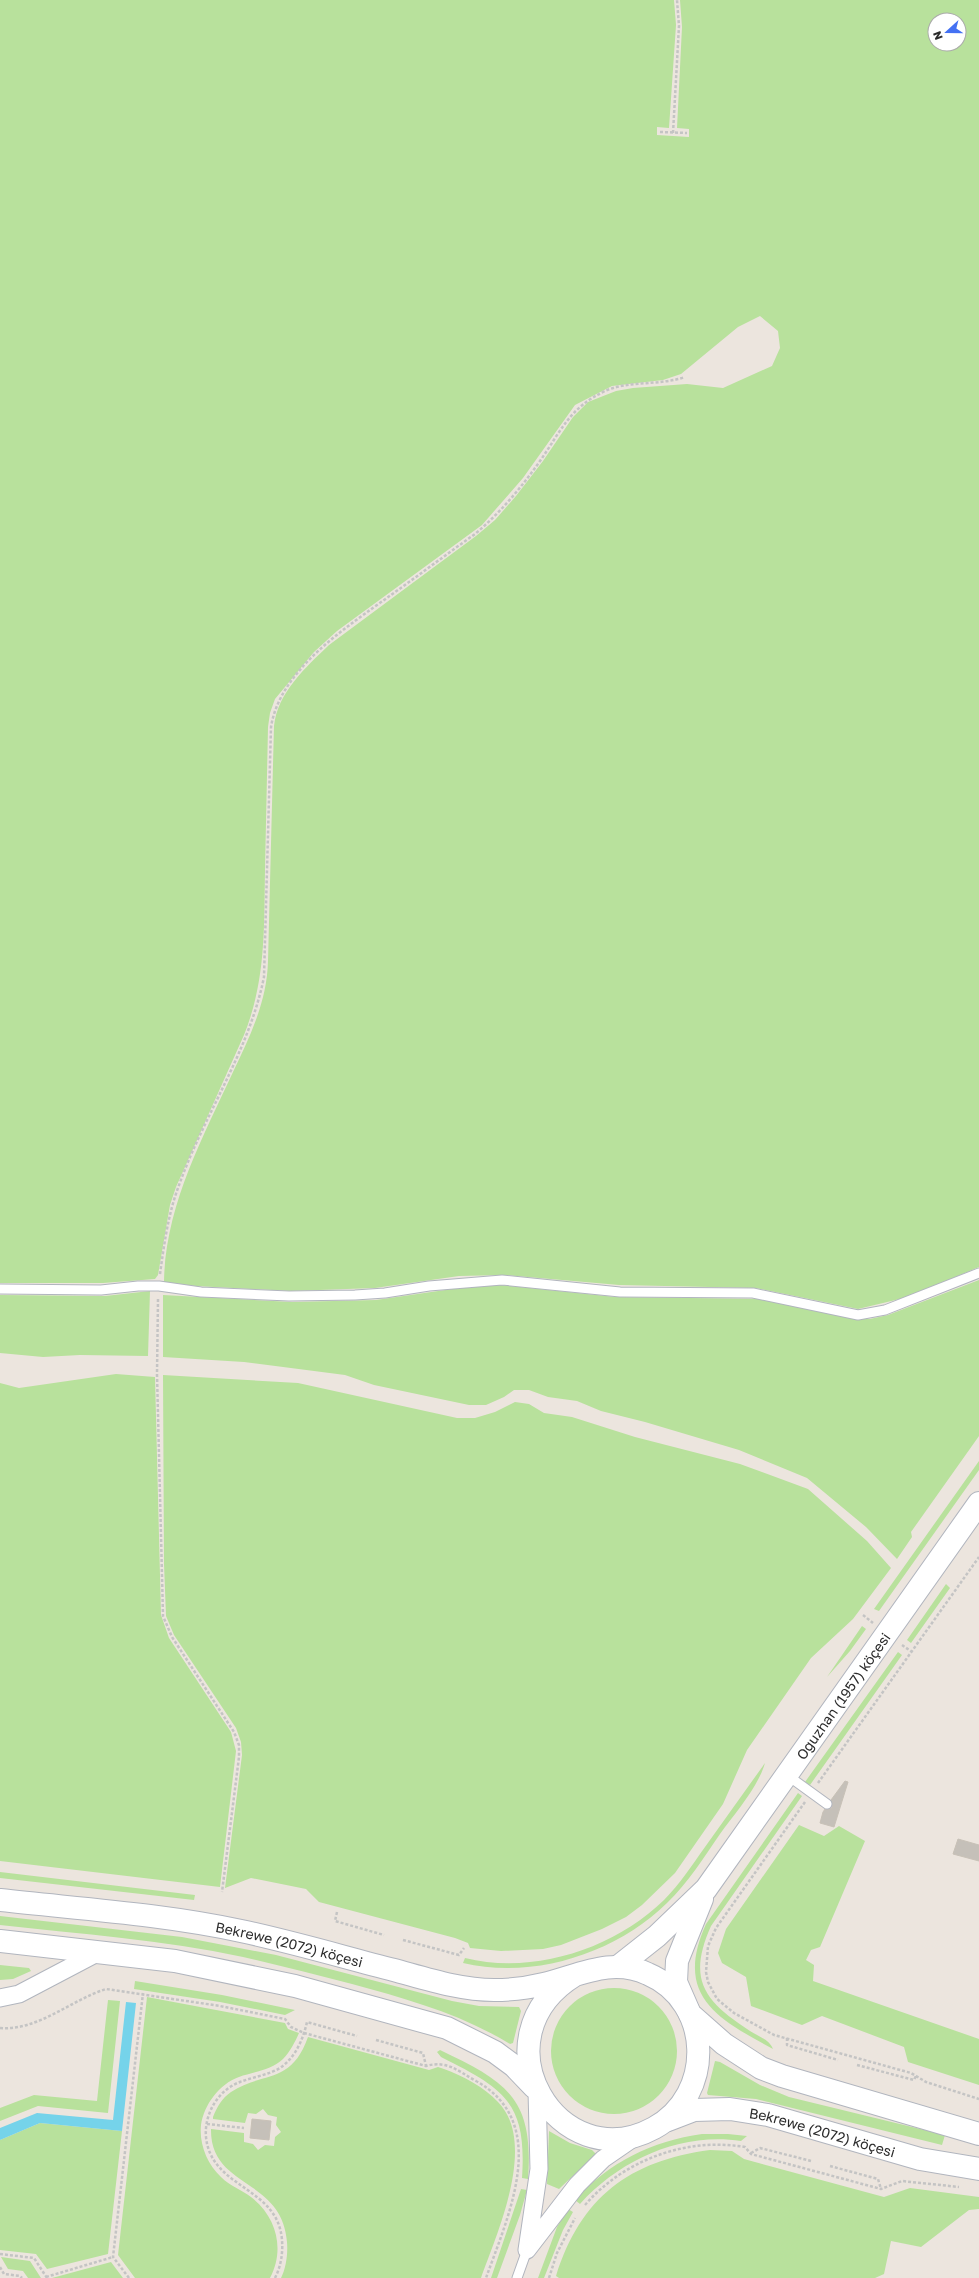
<svg xmlns="http://www.w3.org/2000/svg" width="979" height="2278" viewBox="0 0 979 2278" font-family="'Golos Text',sans-serif">
<style>
.green{fill:#b8e19c;fill-rule:evenodd}
.water{fill:#75d3ea}
.building{fill:#c5c0b9;stroke:#c8c1b7}
.lines{fill:none;stroke-linecap:round;stroke-linejoin:round}
.service-casing{stroke:#b1b5be;stroke-width:11}
.minor-casing{stroke:#b1b5be;stroke-width:19}
.secondary-casing{stroke:#b1b5be;stroke-width:24}
.path{stroke:#c4c4c4;stroke-width:2.5;stroke-dasharray:3 2;stroke-linecap:butt}
.service{stroke:#fff;stroke-width:9}
.minor{stroke:#fff;stroke-width:17}
.secondary{stroke:#fff;stroke-width:22}
.labels{text-anchor:middle;dominant-baseline:central;stroke-width:4;stroke-linejoin:round;paint-order:stroke}
.street-label{font-size:14px;fill:#2b2b2b;stroke:#fff}
</style>
<rect width="100%" height="100%" fill="#ece5de"/>
<path class="green" d="M0 0H674L676 25 669 128 657 127V135L689 137V129L677 128 682 27 680 0H979V1267L908 1297 858 1309 756 1288 619 1285 504 1275 459 1276 375 1288 291 1291 196 1286 164 1282C165 1207 202 1139 233 1072 250 1036 267 1002 268 961L274 726C277 693 306 667 329 645L476 536 495 520 516 496 543 461 573 417 588 402 616 391 633 388 687 384 723 388 772 366 780 348 778 331 760 316 738 327 681 374 663 380 612 386 575 405 523 478 482 525 337 631 314 652 275 699 270 713 268 727C267 775 266 823 265 870 264 929 266 980 244 1035L176 1187 170 1205 158 1275 155 1279 103 1283H0ZM935 20H959V44H935Z
M979 1280V1436L911 1532 912 1537 897 1559 866 1527 807 1478 739 1450 645 1422 601 1411 577 1401 548 1397 529 1390H514L504 1397 486 1405H469L374 1385 345 1375 244 1362 163 1357V1295L292 1302 376 1300 459 1288 501 1285 616 1297 769 1299 855 1319H870L888 1315Z
M150 1291 148 1356 80 1355 43 1357 0 1353V1295L105 1296Z
M116 1374 155 1377 161 1615 169 1638 231 1732 236 1751 220 1887 0 1861V1383L19 1388Z
M163 1375 298 1383 457 1418H475L495 1412 515 1402 529 1404 544 1413 572 1417 635 1437 740 1464 808 1489 867 1541 891 1568 853 1619 811 1658 747 1750 723 1804 675 1873 642 1905 626 1917 602 1929 561 1945 543 1949 501 1951 470 1948 468 1943 455 1938 319 1902 306 1889 251 1878 225 1888 242 1755 241 1742 236 1728 174 1635 166 1616 164 1564Z
M979 1461V1470L879 1611 874 1609Z
M946 1584 950 1588 911 1643 907 1640Z
M862 1626 866 1629 850 1651 827 1677Z
M898 1652 902 1655 810 1785 805 1782Z
M765 1763C758 1787 736 1812 720 1834 704 1857 688 1883 667 1903 616 1953 534 1980 463 1963L465 1958C533 1975 614 1949 664 1900 680 1884 692 1865 705 1847 725 1819 745 1791 765 1763Z
M798 1793 802 1796 711 1926C687 1980 704 2001 750 2031 759 2037 769 2039 773 2049 716 2018 674 1995 706 1924Z
M799 1825 824 1836 839 1826 865 1841 820 1947 811 1950 806 1960 814 1965 813 1981 979 2039V2085L908 2062 904 2047 822 2016 802 2025 751 2006 746 1977 722 1963 718 1953 726 1929Z
M0 1872 195 1895 194 1900 0 1878Z
M0 1916 182 1937 276 1955 452 2001 479 2006 519 2007 521 2011 513 2043 510 2044C461 2014 407 1999 352 1984 316 1975 280 1965 243 1957 163 1940 81 1934 0 1925Z
M0 1965 29 1968 31 1971 13 1979 0 1980Z
M135 1981 222 1995 295 2010 285 2015 220 2002 134 1989Z
M551 2051a63 63 0 1 1 126 0a63 63 0 1 1-126 0Z
M147 1997 285 2023 288 2029 299 2033C295 2042 290 2052 283 2059 272 2070 253 2072 239 2077 219 2084 204 2105 201 2125 199 2144 207 2164 221 2177 230 2186 242 2190 251 2197 277 2217 285 2250 270 2278H135L118 2255Z
M108 2000 120 2001 108 2113 38 2106 0 2121V2108L34 2095 97 2101Z
M308 2037 429 2070 438 2067 444 2069C463 2076 484 2087 498 2102 538 2143 497 2233 481 2278H281C286 2268 288 2254 287 2242 282 2177 210 2189 211 2129L244 2133V2142L253 2144 258 2150 265 2145 274 2146 275 2137 281 2132 276 2125 277 2117 268 2115 263 2109 256 2114 248 2113 245 2123 213 2119V2117C217 2107 222 2098 231 2092 263 2071 291 2085 308 2037Z
M440 2050C507 2082 534 2098 528 2179L522 2178C527 2103 505 2089 441 2057L437 2052Z
M715 2061 720 2062 760 2085 789 2097 945 2135 942 2145 756 2099 708 2095 707 2093Z
M40 2123 122 2131 108 2254 47 2269 36 2254 0 2250V2140Z
M549 2131 570 2143 592 2150 596 2154 559 2189 547 2184Z
M702 2134H728L747 2136 741 2141C680 2132 620 2160 580 2204L575 2200C609 2162 652 2141 702 2134Z
M710 2150 732 2151 744 2159 884 2197 910 2188 979 2197V2209L969 2210 921 2247 891 2241 884 2274 875 2278H559L556 2276C581 2197 629 2161 710 2150Z
M521 2189 527 2190 520 2215 497 2278H491Z
M568 2209 573 2212 563 2230 544 2278H538L557 2227Z
M1 2257 30 2261 41 2278H28L23 2271 8 2269Z
M111 2262 123 2278H52Z"/>
<path class="water" d="M126 2002 136 2003 122 2131 40 2123 0 2140V2128L37 2113 113 2120Z"/>
<path class="building" d="M845 1781 848 1782 834 1827 820 1823 823 1812 825 1809 832 1808 831 1800Z
M958 1839 979 1845V1861L953 1854Z
M252 2119 271 2121 269 2140 250 2138Z"/>
<g class="lines">
<g class="service-casing">
<path id="service" d="M0 1289 101 1290 138 1286H159L201 1292 289 1296 355 1295 385 1293 429 1286 502 1280 620 1292 753 1293 858 1315 885 1310 979 1273
M787 1775 827 1804
M517 2278 527 2250"/>
</g>
<g class="minor-casing">
<path id="minor" d="M0 1998 19 1994 97 1953
M527 2250 577 2185 603 2159 635 2137
M527 2250 539 2169 537 2091"/>
</g>
<g class="secondary-casing">
<g id="secondary">
<path d="M702 1899 677 1961 676 1982 690 2014 724 2044 761 2068 782 2076 979 2134"/>
<path id="s1" d="M0 1900C80 1909 162 1914 241 1931 293 1942 343 1957 394 1970 427 1979 460 1990 494 1990 511 1990 528 1988 544 1984 580 1975 612 1957 648 1974 713 2002 715 2095 654 2128 559 2180 472 2038 575 1975"/>
<path d="M0 1941 175 1961 295 1986 447 2028 495 2052 514 2066 534 2087"/>
<path id="s2" d="M619 1966 657 1936 706 1889 979 1503"/>
<path id="s3" d="M668 2120 694 2110 730 2109 768 2115 920 2159 979 2169"/>
</g>
</g>
<path class="path" d="M660 132 687 133
M673 133 679 26 677 0
M160 1274C164 1245 168 1215 178 1188 203 1116 249 1052 264 977L271 727C280 669 347 627 391 595 419 575 447 554 475 534 500 513 521 488 540 461 561 431 569 408 605 391 629 380 659 386 685 377
M158 1299 157 1374 163 1616 172 1637 234 1732 239 1745V1757L222 1892
M863 1615 873 1623
M902 1645 912 1652
M818 1783 979 1557
M805 1802 716 1928 708 1946 706 1972 708 1982 717 1999 734 2013 774 2035 911 2073 926 2082 979 2099
M337 1912 335 1921 384 1935
M403 1940 459 1955 464 1948
M0 2028C38 2031 71 2000 106 1989L220 2006 285 2019 291 2027 304 2033 426 2066C447 2060 458 2071 476 2081 552 2123 508 2216 486 2278
M787 2038V2045L838 2060
M376 2040 423 2053 426 2066
M857 2065 914 2080 916 2076
M207 2124 244 2128
M751 2153 760 2148 811 2161
M830 2166 878 2179 881 2189
M585 2205C624 2160 686 2137 745 2147L751 2154 881 2189 902 2181 959 2187
M0 2254 34 2258 47 2278
M0 2267 4 2274 20 2276 22 2278
M46 2277 113 2257
M129 2278 113 2257 143 1993
M275 2278C281 2266 283 2253 282 2240 278 2186 211 2189 206 2137 204 2114 218 2090 240 2082 253 2077 268 2075 280 2068 296 2057 303 2039 307 2022L357 2036
M549 2278 557 2253 575 2218"/>
<use href="#service" class="service"/>
<use href="#minor" class="minor"/>
<use href="#secondary" class="secondary"/>
</g>
<g class="labels">
<g class="street-label">
<text stroke="none"><textPath href="#s2" startOffset="353">Oguzhan (1957) köçesi</textPath></text>
<text stroke="none"><textPath href="#s1" startOffset="293">Bekrewe (2072) köçesi</textPath></text>
<text stroke="none"><textPath href="#s3" startOffset="159">Bekrewe (2072) köçesi</textPath></text>
</g>
</g>
<g transform="translate(947 32) rotate(249)"><circle r="19" fill="#ffffff" stroke="#aaaaaa"/>
<path d="M0-3L7 15L0 10L-7 15Z" fill="#4471f3"/>
<text y="-6" font-size="11" font-weight="bold" text-anchor="middle" fill="#2b2b2b">N</text>
</g>
</svg>
